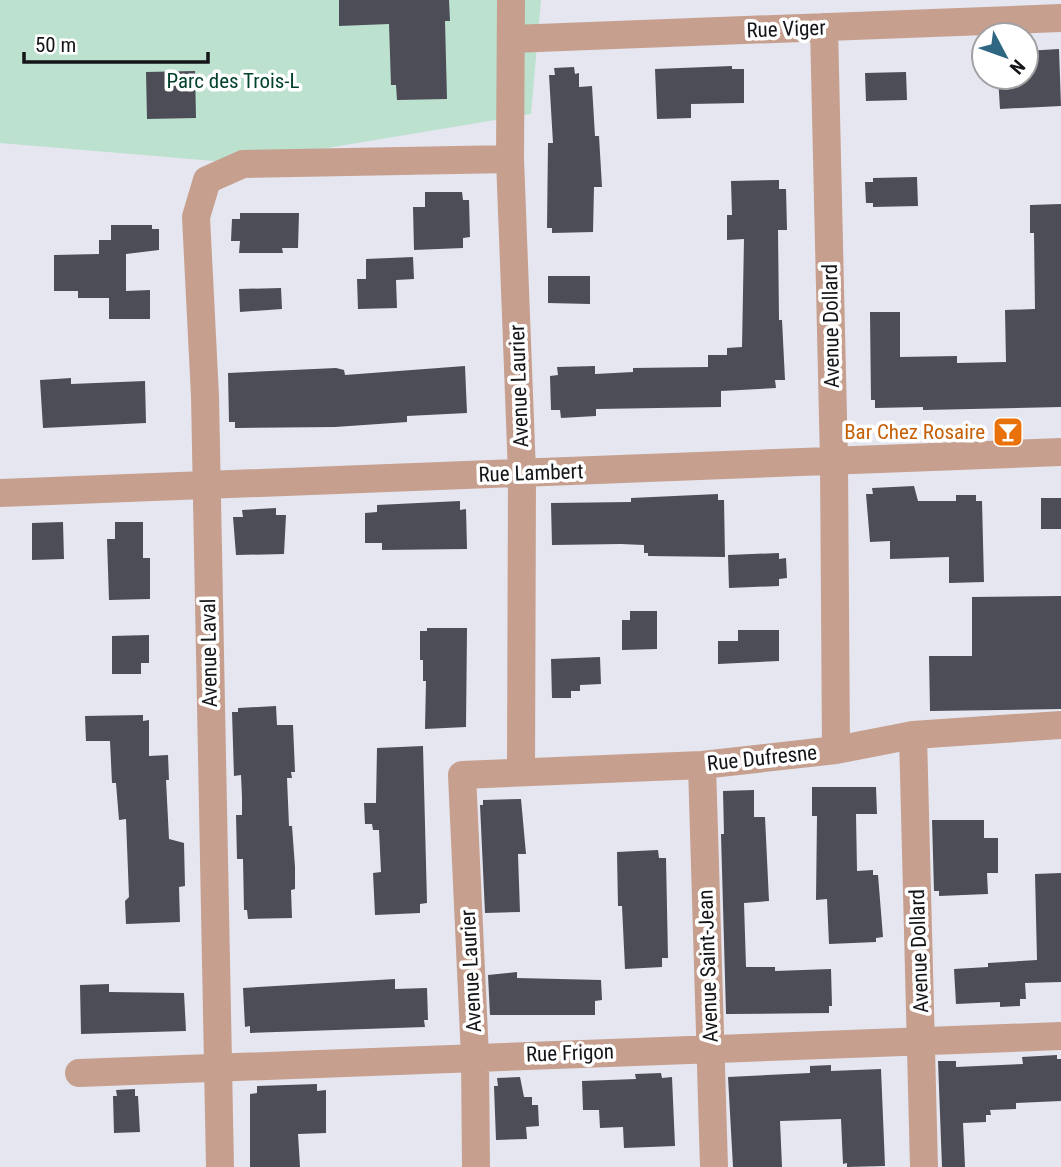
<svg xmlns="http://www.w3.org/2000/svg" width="1061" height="1167" viewBox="0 0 1061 1167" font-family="'Roboto Condensed',sans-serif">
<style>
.green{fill:#bde1cf}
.building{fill:#4c4d56}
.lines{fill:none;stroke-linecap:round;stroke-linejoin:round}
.street{stroke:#c69f8e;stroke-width:28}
.labels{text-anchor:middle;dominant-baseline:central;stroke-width:7;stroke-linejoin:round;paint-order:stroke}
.street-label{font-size:21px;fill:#141518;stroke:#fff}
.park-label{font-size:21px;fill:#02422d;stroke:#fff}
.food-label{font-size:21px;fill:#c56008;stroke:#fff;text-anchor:end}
</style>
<rect width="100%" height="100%" fill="#e5e6f0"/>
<path class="green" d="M0 0H541L531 114 238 163 0 143Z"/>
<path class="building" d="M339 0H449L450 21H445L447 99 397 100 396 85H391L389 24 339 26Z
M1059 49 1061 106 1000 109 998 77H1026V51Z
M732 66V69H744V103L691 104V118L657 119 655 69Z
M574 67 575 74 579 73V87L592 86 595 136H599L602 187H594L593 232 552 233V228H547L548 143H553L549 75H555L554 68Z
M195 71 196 118 147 119 146 72Z
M906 72 907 100 866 101 865 73Z
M917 177 918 206 873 207V203H866L865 182H873V178Z
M779 180V189H786L787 230H778L779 320H782L785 380H775L776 388 721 391V407L596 409V416L561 418 560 410H551L550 376 558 375 557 367 595 366V374L633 372V368L708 367V355H727V348L742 347 744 239 727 240V215H732L731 181Z
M425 192H462L463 200H469L470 237 463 238V248L414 250 413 207H425Z
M1061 204V407L923 410V407L875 408V400H871L870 312H900V357L957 356V363L1006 362 1005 310 1035 309 1034 233H1030V205Z
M240 213H299L298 248H282L283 253H239L240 241H231L232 219H240Z
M111 225H152V229H159V250L126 254V291L150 290V319H109V298H78V291H54V255L99 254V240H111Z
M413 257 414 279 396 280 397 308 358 309 357 279H366V259Z
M548 276H590V304L548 303Z
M281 288 282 309 240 312 239 289Z
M465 366 467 413 407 416V422L335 427 235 428V422H229L228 373 336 368 344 370 345 375Z
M71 378V384L145 381 146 423 43 428 40 380Z
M914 486 918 501H956V495H976V501H982L984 582 949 583V557L890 559V541L870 542 866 494H873L872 488Z
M718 494V500H724L725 557 648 556V553H644V545L621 544 552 545 551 503 631 502V498Z
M1041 498H1061V529H1041Z
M460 501V510L466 509 467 549 382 550V543H365V513L377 512V505Z
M276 508V515H286L284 554 236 555 233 517H243L242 510Z
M63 522 64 559 32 560V523Z
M115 522H143V558H150V599L109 600 107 539H115Z
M779 553V559L786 558 787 578 779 579V586L729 588 728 555Z
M1061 596V709L930 711 929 656H972V597Z
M630 611H657V649L622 650V620H630Z
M427 628H467L466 727 425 729 426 681H423V660H420V631H427Z
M738 630H779V661L718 664V641H738Z
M149 635V663H141V674H112V636Z
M600 657 601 684 580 685V691H571V698H552L551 659Z
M276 706 277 725H293L295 772H291L292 778H287L289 826H292L295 867V889L291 890 292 918 248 919 247 910H244L243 859H237L236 815H242V797L241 775 234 776 232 712H238V708Z
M143 715V721L149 720V756L168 755 169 780H166L169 839 184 843 185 886 179 887 180 922 126 924 125 901 129 897 126 819 119 820 116 783H112L110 741H86L85 716Z
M423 746 427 903 420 904V913L375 915 373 873 381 872 379 830H373L372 824H365L364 803H376L377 748Z
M812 787H876L877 814H856L857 871 873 870V875H878L883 937 876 938V942L829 944 827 899 816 900 817 816H812Z
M754 790V817H765L769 901 744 903 746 967H775V971L831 969 832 1006H829V1013L726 1014 721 834H724L723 791Z
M521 799 526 854H518L520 912 485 913 480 805H483V800Z
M932 820H984V838H998V873H987L988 894 939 896V891H934Z
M658 850 659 858H666L668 958H662V967L625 969 622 906H618L617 852Z
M1061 873V982L1025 983 1026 999H1020V1006L1000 1007V1002L956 1004 954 969 988 967V963L1037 960 1035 874Z
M517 972V978L601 980 602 1000 595 1001V1015H490L488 975Z
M395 979V989L427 988 428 1020H424L425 1027 250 1033V1026L245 1027 243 988Z
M109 984V992L184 993 186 1031 81 1034 80 985Z
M1057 1055V1059H1061V1101L1016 1103V1109L990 1110 991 1115H986V1122L963 1123 965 1167H942L938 1061H956V1067L1023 1064 1022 1057Z
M831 1065V1071L881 1069 885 1166 847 1167V1163L843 1164 841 1119 780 1121 782 1167H733L728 1077 810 1073V1066Z
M661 1073 662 1078 672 1077 675 1146 624 1148 623 1127 600 1128 599 1110H583L582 1081 636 1079 635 1074Z
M520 1077 524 1097H532V1105H538L539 1126 526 1127 527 1139 496 1140 494 1086H498L497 1078Z
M317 1084V1091L326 1090V1133L298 1134 300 1167H250V1094L257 1093V1086Z
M135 1089V1096H138L140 1132 114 1133 113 1096H117L116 1090Z"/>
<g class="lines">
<path class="street" d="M511 0 510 159 522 473 521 772
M824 27 834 461 836 750
M512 39 1061 18
M0 493 1061 452
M913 735 924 1167
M702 765 714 1167
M79 1073 1061 1036
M220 1167 205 396 196 217 207 180 243 164 510 159
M476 1167 475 1057 462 775 702 765 836 750 913 735 1061 725"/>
</g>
<defs>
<g id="bar-square" transform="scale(1.575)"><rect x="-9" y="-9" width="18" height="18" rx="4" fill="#e8710a" stroke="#fff"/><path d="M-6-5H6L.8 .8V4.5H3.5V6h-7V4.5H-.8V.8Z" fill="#fff"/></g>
</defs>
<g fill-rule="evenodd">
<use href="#bar-square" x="1008" y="432"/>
</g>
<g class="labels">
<g class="street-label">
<text transform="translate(786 29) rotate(-2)">Rue Viger</text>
<text transform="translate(831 326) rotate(-91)">Avenue Dollard</text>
<text transform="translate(519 386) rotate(-92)">Avenue Laurier</text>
<text transform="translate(531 473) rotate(-2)">Rue Lambert</text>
<text transform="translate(209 653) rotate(-91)">Avenue Laval</text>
<text transform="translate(762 758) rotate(-6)">Rue Dufresne</text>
<text transform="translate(919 951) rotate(-92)">Avenue Dollard</text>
<text transform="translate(708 966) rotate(-92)">Avenue Saint-Jean</text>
<text transform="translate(471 971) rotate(-93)">Avenue Laurier</text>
<text transform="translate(570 1053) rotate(-2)">Rue Frigon</text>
</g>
<g class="park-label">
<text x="233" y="81">Parc des Trois-L</text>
</g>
<g class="food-label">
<text x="985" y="432">Bar Chez Rosaire</text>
</g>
</g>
<g transform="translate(1005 56) rotate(131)"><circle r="33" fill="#ffffff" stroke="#a1a1a3" stroke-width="2"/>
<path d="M0-5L12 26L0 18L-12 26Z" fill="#2f6681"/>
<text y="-10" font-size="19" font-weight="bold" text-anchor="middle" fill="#141518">N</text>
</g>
<path d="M24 52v10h184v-10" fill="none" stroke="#141518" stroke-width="3.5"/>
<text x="35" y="52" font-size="21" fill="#141518" stroke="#ffffff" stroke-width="5" paint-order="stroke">50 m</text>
</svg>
